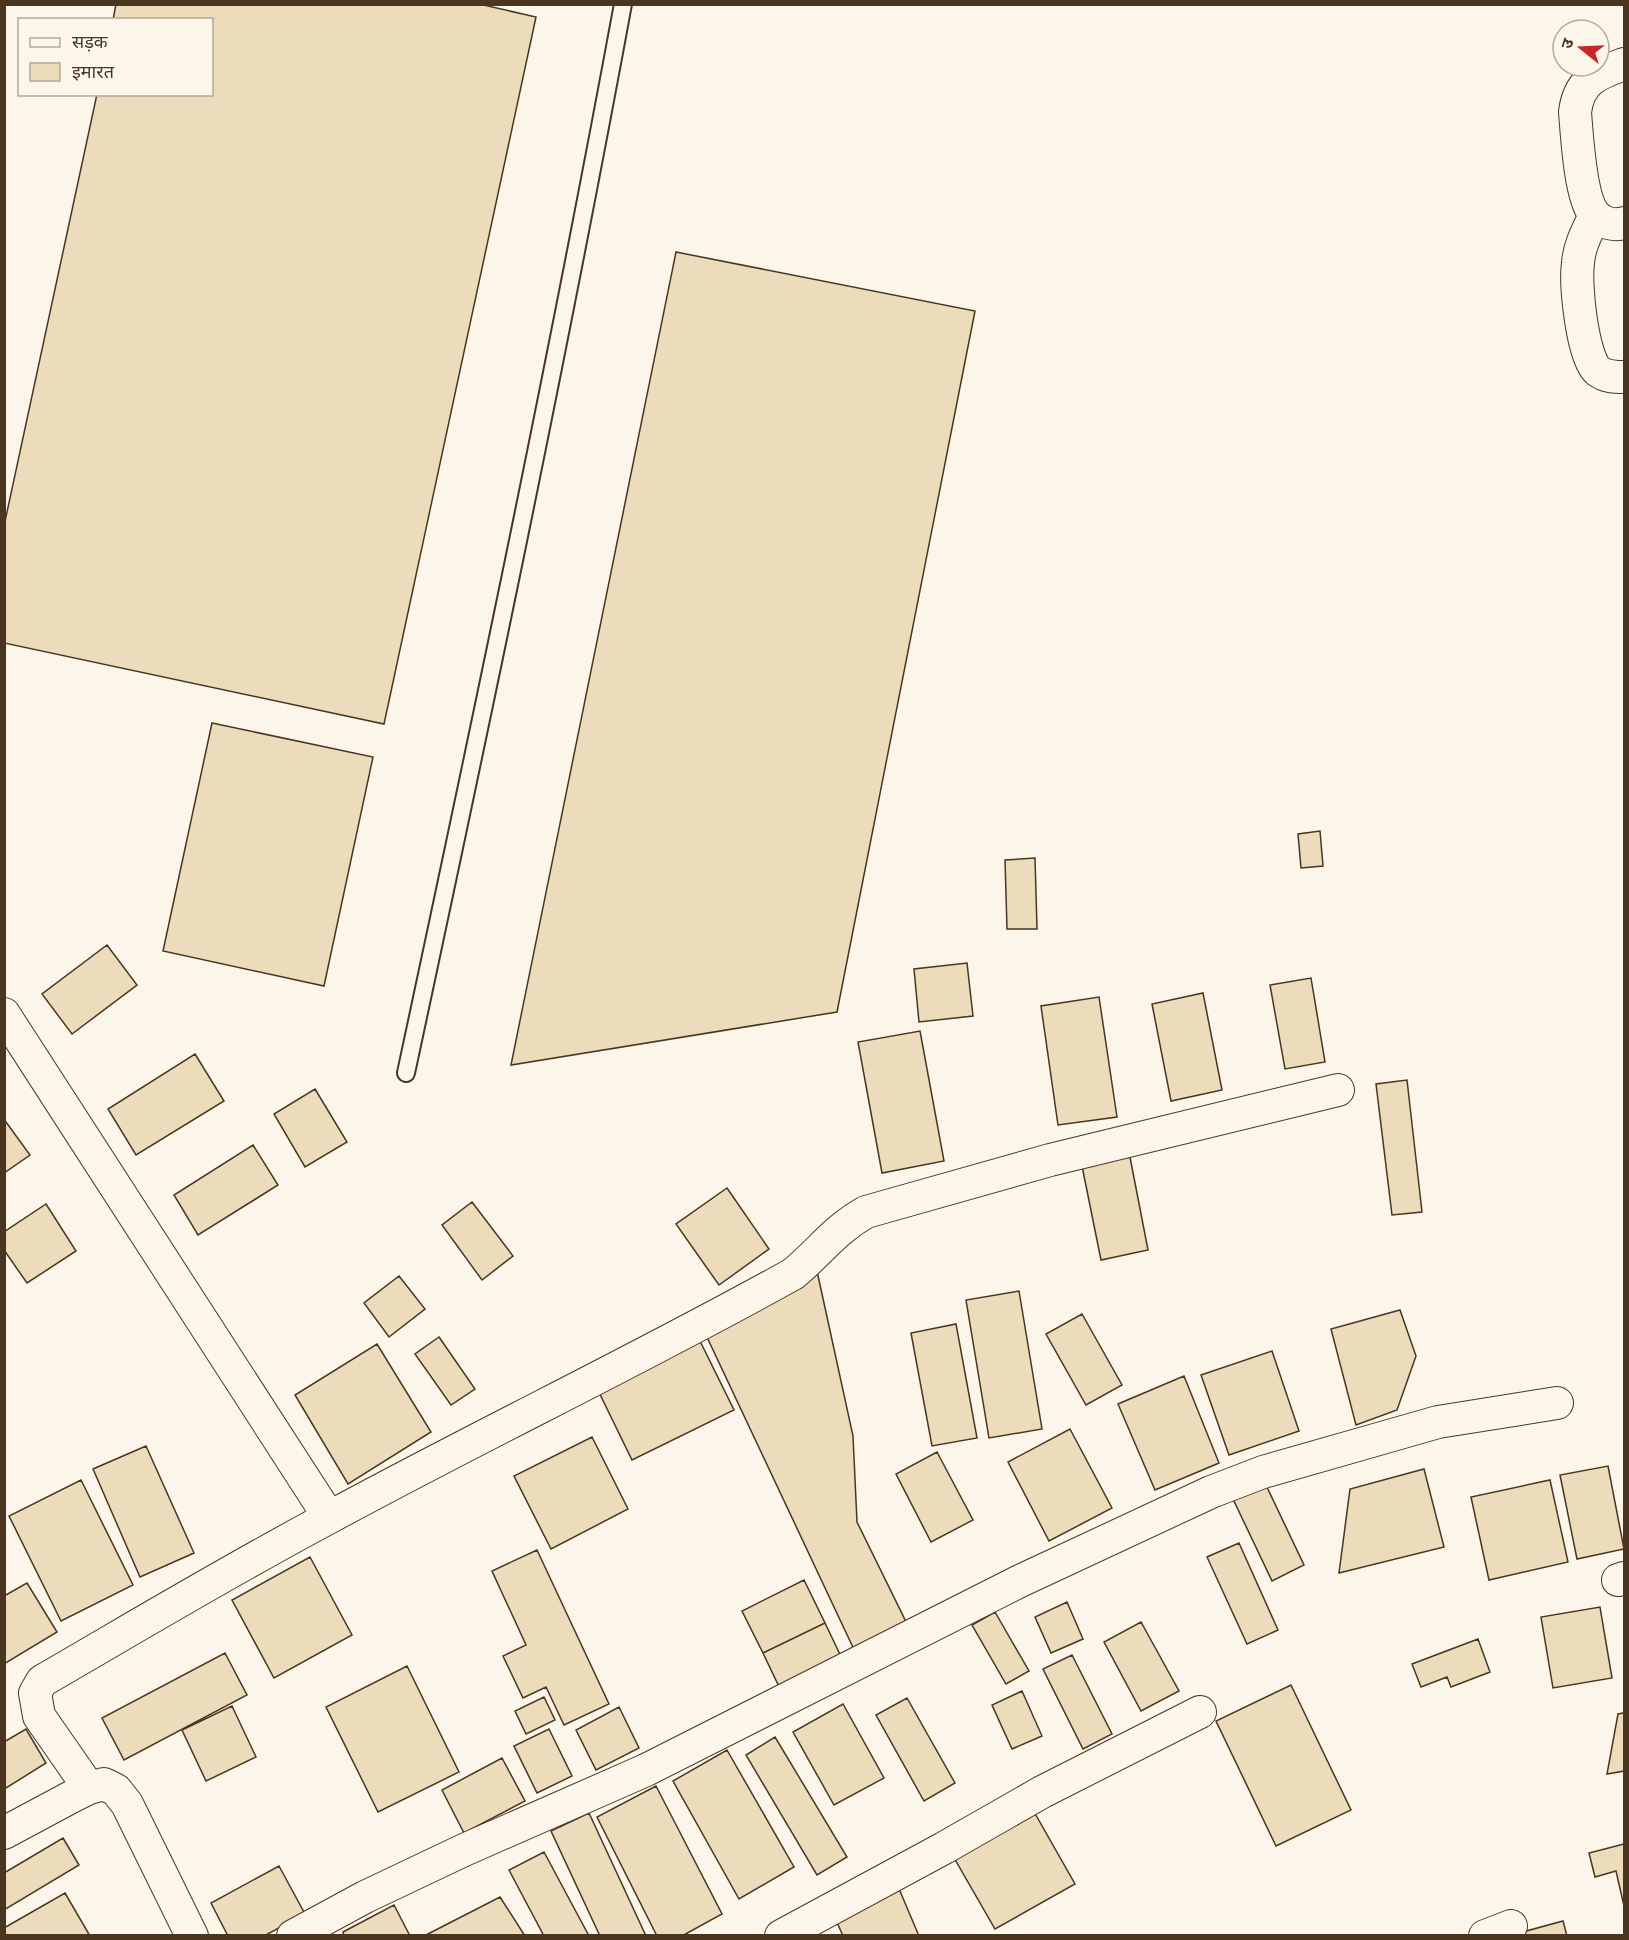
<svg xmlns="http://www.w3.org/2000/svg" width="1629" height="1940" viewBox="0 0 1629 1940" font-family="'Fira Sans','Noto Sans Devanagari',sans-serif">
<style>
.building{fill:#ecdcbc;stroke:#4a3520;stroke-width:1.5}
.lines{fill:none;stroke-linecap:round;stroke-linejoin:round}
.lane-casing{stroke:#4a3520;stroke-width:20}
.street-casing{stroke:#4a3520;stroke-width:34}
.lane{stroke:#fbf6e9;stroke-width:16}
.street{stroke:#fbf6e9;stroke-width:32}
</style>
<rect width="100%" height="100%" fill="#fbf6e9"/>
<path class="building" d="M116 4H479L536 17 384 724 4 643V526L97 94H212V20H113Z
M676 252 975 311 837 1012 511 1065Z
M212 723 373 757 324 986 163 951Z
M1320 831 1323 866 1301 868 1298 834Z
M1035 858 1037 929H1007L1005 860Z
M107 945 137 985 72 1034 42 994Z
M967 963 973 1016 919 1022 914 969Z
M1311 978 1325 1062 1285 1069 1270 985Z
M1203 993 1222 1090 1171 1101 1152 1004Z
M1099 997 1117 1117 1058 1125 1041 1006Z
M920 1031 944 1161 882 1173 858 1042Z
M195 1054 224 1101 136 1155 108 1109Z
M1407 1080 1422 1212 1392 1215 1376 1084Z
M315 1089 347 1142 305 1167 274 1114Z
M6 1122 30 1155 4 1173V1123Z
M253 1145 278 1185 198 1235 174 1195Z
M1129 1152 1148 1250 1101 1260 1081 1161Z
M727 1188 769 1249 719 1285 676 1224Z
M472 1202 513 1256 482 1280 442 1225Z
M46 1204 76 1251 27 1283 4 1250V1232Z
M817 1271 853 1436 857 1522 911 1632 858 1658 706 1335Z
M399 1276 425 1309 389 1337 364 1303Z
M1019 1291 1042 1429 989 1438 966 1300Z
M1400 1310 1416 1356 1397 1410 1356 1425 1331 1329Z
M1082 1314 1122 1385 1086 1405 1046 1334Z
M956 1324 977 1438 932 1446 911 1333Z
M697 1335 734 1410 632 1460 595 1384Z
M439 1337 475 1389 451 1405 415 1354Z
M377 1344 431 1432 348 1484 295 1395Z
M1272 1351 1299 1431 1229 1455 1201 1375Z
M1184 1376 1219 1463 1155 1490 1118 1404Z
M1070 1429 1112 1508 1049 1541 1008 1462Z
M592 1437 628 1509 551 1549 514 1476Z
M146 1446 194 1553 140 1577 93 1469Z
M937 1452 973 1520 931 1542 896 1474Z
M1608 1466 1624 1549 1577 1559 1560 1475Z
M1424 1469 1444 1547 1339 1573 1350 1489Z
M81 1480 133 1585 61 1621 9 1516Z
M1550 1480 1568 1562 1489 1580 1471 1497Z
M1265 1483 1304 1565 1272 1581 1233 1499Z
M1239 1543 1278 1630 1247 1644 1207 1557Z
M537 1550 609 1704 564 1725 546 1687 523 1698 503 1656 526 1645 492 1571Z
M310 1557 352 1635 274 1678 232 1600Z
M804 1580 825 1623 763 1653 742 1611Z
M27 1583 57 1632 4 1664V1596Z
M1067 1602 1083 1639 1051 1653 1035 1617Z
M1600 1607 1612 1678 1553 1688 1541 1617Z
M995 1612 1029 1671 1006 1684 972 1625Z
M1141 1622 1179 1691 1141 1711 1104 1642Z
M825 1623 845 1665 783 1695 763 1653Z
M1478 1639 1490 1672 1451 1687 1447 1677 1421 1687 1412 1664Z
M225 1653 247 1695 124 1760 102 1718Z
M1072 1655 1112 1734 1083 1749 1043 1669Z
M407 1666 459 1772 378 1812 326 1707Z
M1291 1685 1351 1810 1276 1846 1216 1721Z
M1022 1691 1042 1736 1012 1749 992 1705Z
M544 1697 555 1720 526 1734 515 1711Z
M907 1698 955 1783 924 1801 876 1715Z
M843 1704 884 1778 834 1805 793 1732Z
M232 1706 256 1757 206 1781 182 1730Z
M619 1707 639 1748 596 1770 576 1730Z
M1624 1713V1771L1607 1774 1618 1714Z
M26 1729 46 1763 6 1788 4 1785V1742Z
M549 1729 572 1776 537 1793 514 1746Z
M775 1737 847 1857 817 1875 746 1755Z
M727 1750 794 1867 739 1899 673 1781Z
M502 1758 525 1801 464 1833 442 1790Z
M656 1786 722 1914 682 1936H657L597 1817Z
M1033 1810 1075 1884 995 1929 953 1856Z
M589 1813 646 1936H600L551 1831Z
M63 1838 79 1865 4 1910V1873Z
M1624 1844V1906L1616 1871 1595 1877 1589 1853Z
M544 1852 589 1936H544L509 1870Z
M279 1866 305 1914 264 1936H228L211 1903Z
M897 1884 919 1936H843L833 1913Z
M65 1893 90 1936H4V1928Z
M500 1897 525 1936H424Z
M394 1905 410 1936H344L343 1932Z
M1563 1921 1567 1936H1508Z"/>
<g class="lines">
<g class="lane-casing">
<path id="lane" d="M406 1073C482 718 557 362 623 4"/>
</g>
<g class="street-casing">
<path id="street" d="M1624 64C1597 74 1579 80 1575 112 1577 136 1580 196 1594 214 1601 223 1614 226 1624 223
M1595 215C1588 230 1579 246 1578 263 1575 284 1582 357 1598 371 1606 377 1615 377 1624 377
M4 1014 329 1517
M1618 1580 1624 1578
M89 1788 39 1716 35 1693 42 1681C137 1626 232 1569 330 1517 483 1434 640 1359 793 1274 820 1252 834 1230 866 1212L1050 1160 1338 1090
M4 1833 73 1796 89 1788 104 1784 116 1790 127 1804 192 1936
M293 1936 365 1897 464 1850 646 1770 1020 1581 1211 1492 1263 1472 1438 1422 1557 1403
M781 1936 944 1848 1042 1792 1200 1712
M1485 1936 1511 1926"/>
</g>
<use href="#lane" class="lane"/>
<use href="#street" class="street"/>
</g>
<rect width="1629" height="1940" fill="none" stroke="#4a3520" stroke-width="12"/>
<rect x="18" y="18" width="195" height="78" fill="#fbf6e9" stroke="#b4a999" stroke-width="1.5"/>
<rect x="30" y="38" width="30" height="9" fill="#fbf6e9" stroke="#b4a999" stroke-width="1.5"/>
<text x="72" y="48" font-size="18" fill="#4a3520">सड़क</text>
<rect x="30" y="63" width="30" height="18" fill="#ecdcbc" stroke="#b4a999" stroke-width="1.5"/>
<text x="72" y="78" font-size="18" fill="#4a3520">इमारत</text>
<g transform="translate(1581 48) rotate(288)"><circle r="28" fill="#fbf6e9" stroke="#b4a999" stroke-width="1.5"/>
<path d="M0-4.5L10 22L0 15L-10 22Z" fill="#c62828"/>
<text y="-9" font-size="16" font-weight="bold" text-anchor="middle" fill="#4a3520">उ</text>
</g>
</svg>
